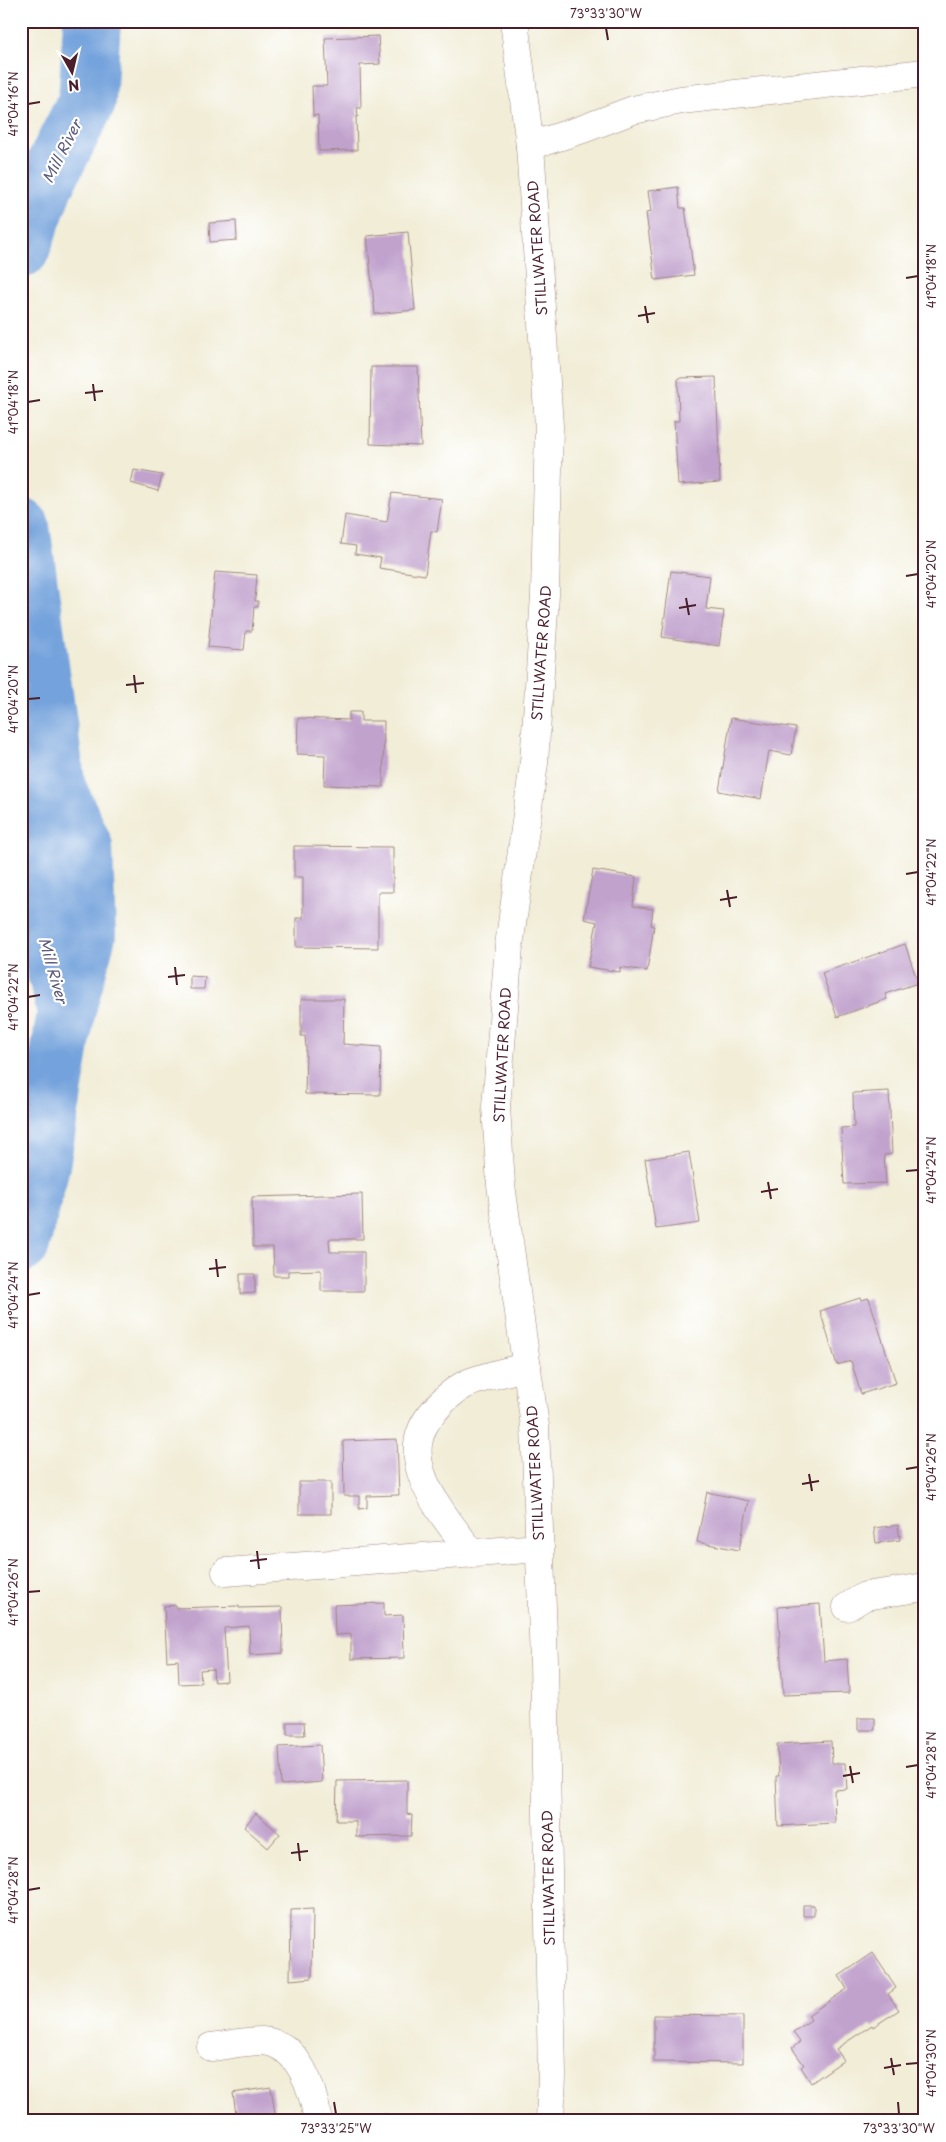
<svg xmlns="http://www.w3.org/2000/svg" width="946" height="2142" viewBox="0 0 946 2142" font-family="'Playpen Sans',sans-serif">
<style>
.lines{fill:none;stroke-linecap:round;stroke-linejoin:round}
.river{stroke:#73a2dc;stroke-width:58}
.building{fill:#c1a2cd}
.minor-casing{stroke:#9e8681;stroke-width:29}
.major-casing{stroke:#9e8681;stroke-width:29}
.minor{stroke:#fff;stroke-width:28}
.major{stroke:#fff;stroke-width:28}
.ticks{fill:none;stroke:#4a1f2b;stroke-width:2}
.labels{text-anchor:middle;dominant-baseline:central;stroke-width:4.5;stroke-linejoin:round;paint-order:stroke}
.street-label{font-size:14px;fill:#4a1f2b;stroke:#fff}
.water-label{font-size:15px;font-style:italic;fill:#5c5a7b;stroke:#fff}
.neatline{fill:none;stroke:#4a1f2b;stroke-width:2}
.ticks-label{font-size:12px;text-anchor:middle;fill:#4a1f2b}
</style>
<rect width="100%" height="100%" fill="#fff"/>
<filter id="ink" filterUnits="userSpaceOnUse"><feTurbulence type="fractalNoise" baseFrequency=".02" numOctaves="2"/><feDisplacementMap in="SourceGraphic" scale="10" xChannelSelector="R" yChannelSelector="G"/><feConvolveMatrix kernelMatrix="1 2 1 2 8 2 1 2 1" color-interpolation-filters="sRGB"/></filter>
<filter id="wash" filterUnits="userSpaceOnUse"><feTurbulence type="fractalNoise" baseFrequency=".0096" numOctaves="4" result="noise"/><feDisplacementMap in="SourceGraphic" scale="20" xChannelSelector="R" yChannelSelector="G"/><feGaussianBlur stdDeviation="1.12" result="paint"/><feColorMatrix in="noise" values="0 0 0 0 0 0 0 0 0 0 0 0 0 0 0 0 0 1.4 0 .05"/><feComposite in="paint" operator="in"/></filter>
<g filter="url(#wash)">
<rect width="100%" height="100%" fill="#f1edd7"/>
<g class="lines">
<path class="river" d="M21 249 44 186 87 101 92 21
M21 527 57 788 84 847 87 935 66 1013 41 1165 21 1244
M57 788 50 799 49 826 42 866 28 893 30 908 48 940 66 1011"/>
</g>
<g id="blocks">
<path class="building" d="M378 36 380 64 360 65 361 108H357L358 117H356L357 150 319 151 318 115 313 116 312 86H327L325 38Z
M678 187 680 208H685L694 275 655 280 646 213 651 212 648 191Z
M236 221 237 240 210 242 209 223Z
M408 232 415 310 375 314 367 236Z
M371 367H418L421 446 370 444Z
M716 377 720 482 678 485 674 421H679L678 378Z
M134 470 162 475 158 491 131 483Z
M392 493 442 499 437 532 431 531 425 575 379 568 381 558 355 554 356 546 341 544 345 515 387 522Z
M671 571 710 576 706 609 724 611 719 646 662 637Z
M215 572 257 575 255 601H258V607H254L252 631H246L244 650 208 647Z
M349 712H361V721H384L383 787 324 785 325 755 297 754 298 718 349 720Z
M731 718 796 728 791 755 769 751 761 799 719 791Z
M294 846 393 847V892H378V948L296 947V918H303V877H294Z
M593 870 636 877 633 906 653 909 651 925 654 926 647 971 620 967V972L588 967 597 922 584 919Z
M905 944 918 983 885 994 887 999 837 1017 822 973Z
M190 976 205 977 204 989H190Z
M301 999H344L343 1044 381 1047 380 1095 305 1094 306 1048 305 1036H301Z
M889 1091 892 1154 884 1155 886 1183 844 1184 841 1128 854 1127 853 1093Z
M689 1152 700 1223 656 1229 645 1159Z
M362 1194 363 1239H329L330 1252H364V1291H321V1270L288 1271V1276H274L273 1247H253L252 1197Z
M240 1274H255V1293L240 1294Z
M860 1298 861 1300 869 1298 896 1383 861 1394 851 1361 837 1365 820 1311Z
M397 1439 399 1495 367 1496V1508L359 1509V1496H344L343 1441Z
M299 1482H331V1514H299Z
M707 1492 749 1501 739 1550 697 1542Z
M898 1525 900 1540 876 1543 874 1528Z
M384 1603V1616L403 1615 404 1658 351 1659V1634L335 1635 334 1605Z
M820 1604 824 1661 847 1659 849 1693 783 1695 778 1607Z
M176 1605V1608L239 1606V1608L282 1607 283 1653 250 1655 249 1626 224 1628 227 1681 214 1682 213 1669 200 1670 201 1683 179 1684 178 1660 167 1661 164 1606Z
M858 1718H875V1730H858Z
M287 1722H304L305 1735H287Z
M831 1741 832 1763H845L847 1789 834 1790 835 1823 778 1826 776 1776H779L777 1744Z
M320 1745 322 1782 281 1785 279 1747Z
M407 1780V1814L412 1815 411 1836 356 1837V1821H336L337 1781Z
M256 1813 280 1834 268 1848 244 1827Z
M803 1905H814V1916H803Z
M313 1909 312 1978 290 1980 291 1910Z
M873 1953 896 1988 888 1994 899 2010 873 2027 872 2025 836 2049 844 2060 811 2083 801 2067 804 2065 792 2048 800 2042 793 2032 811 2020 808 2015 847 1989 839 1976Z
M654 2015 743 2016V2063L654 2062Z
M271 2087 276 2121H237L233 2093Z
M380 2113 396 2116 395 2121H379Z"/>
</g>
</g>
<g filter="url(#ink)">
<use href="#blocks" fill-opacity="0" stroke="#9e8681" stroke-width="1"/>
<g class="lines">
<g class="minor-casing">
<path id="minor" d="M530 146 583 129 633 110 681 100 925 73
M472 1554C443 1513 390 1458 435 1410 442 1401 454 1391 464 1385 480 1377 508 1372 527 1366
M226 1572 540 1548
M847 1607 865 1596 925 1587
M211 2047C227 2045 246 2041 262 2041 300 2043 313 2090 318 2121"/>
</g>
<g class="major-casing">
<path id="major" d="M514 21 530 146 549 426 545 595 534 763 509 946 496 1107 501 1185 535 1426 544 1661 552 2076 550 2121"/>
</g>
<use href="#minor" class="minor"/>
<use href="#major" class="major"/>
</g>
</g>
<path class="ticks" d="M606 28 608 40M28 104 40 102M906 278 918 276M645 306 648 323M638 316 655 313M93 384 95 401M85 393 103 391M28 402 40 400M906 576 918 574M686 598 689 615M679 608 696 605M134 675 136 693M126 685 144 683M28 699 40 698M906 874 918 872M727 890 730 907M720 900 737 897M175 967 177 985M168 977 185 975M28 997 40 995M906 1171 918 1170M768 1182 771 1199M761 1192 778 1189M216 1259 218 1277M209 1269 226 1267M28 1295 40 1293M906 1469 918 1467M809 1474 812 1491M802 1484 819 1481M257 1551 259 1569M250 1561 267 1559M28 1592 40 1591M850 1766 853 1783M906 1767 918 1765M843 1776 860 1773M298 1843 300 1861M291 1853 308 1851M28 1890 40 1888M891 2058 894 2075M906 2064 918 2063M884 2068 901 2065M334 2102 336 2114M898 2102 899 2114"/>
<g class="labels">
<g class="street-label">
<text transform="translate(537 248) rotate(-94)">STILLWATER ROAD</text>
<text transform="translate(541 653) rotate(-86)">STILLWATER ROAD</text>
<text transform="translate(502 1055) rotate(-87)">STILLWATER ROAD</text>
<text transform="translate(535 1473) rotate(-93)">STILLWATER ROAD</text>
<text transform="translate(548 1878) rotate(-91)">STILLWATER ROAD</text>
</g>
<g class="water-label">
<text transform="translate(61 151) rotate(-63)">Mill River</text>
<text transform="translate(54 970) rotate(74)">Mill River</text>
</g>
</g>
<rect width="946" height="2142" fill="none" stroke="#fff" stroke-width="55"/>
<g transform="translate(72 72) rotate(172)" stroke="#ffffff" stroke-width="4" paint-order="stroke">
<path d="M0-4L9 19L0 12L-9 19Z" fill="#4a1f2b"/>
<text y="-8" font-size="14" font-weight="bold" text-anchor="middle" fill="#4a1f2b">N</text>
</g>
<rect x="28" y="28" width="890" height="2086" class="neatline"/>
<g class="ticks-label">
<text x="606" y="18">73°33'30"W</text>
<text transform="translate(14 104) rotate(-90)" y="4">41°04'16"N</text>
<text transform="translate(932 276) rotate(-90)" y="4">41°04'18"N</text>
<text transform="translate(14 402) rotate(-90)" y="4">41°04'18"N</text>
<text transform="translate(932 574) rotate(-90)" y="4">41°04'20"N</text>
<text transform="translate(14 699) rotate(-90)" y="4">41°04'20"N</text>
<text transform="translate(932 872) rotate(-90)" y="4">41°04'22"N</text>
<text transform="translate(14 997) rotate(-90)" y="4">41°04'22"N</text>
<text transform="translate(932 1170) rotate(-90)" y="4">41°04'24"N</text>
<text transform="translate(14 1295) rotate(-90)" y="4">41°04'24"N</text>
<text transform="translate(932 1467) rotate(-90)" y="4">41°04'26"N</text>
<text transform="translate(14 1592) rotate(-90)" y="4">41°04'26"N</text>
<text transform="translate(932 1765) rotate(-90)" y="4">41°04'28"N</text>
<text transform="translate(14 1890) rotate(-90)" y="4">41°04'28"N</text>
<text transform="translate(932 2063) rotate(-90)" y="4">41°04'30"N</text>
<text x="336" y="2133">73°33'25"W</text>
<text x="899" y="2133">73°33'30"W</text>
</g>
</svg>
